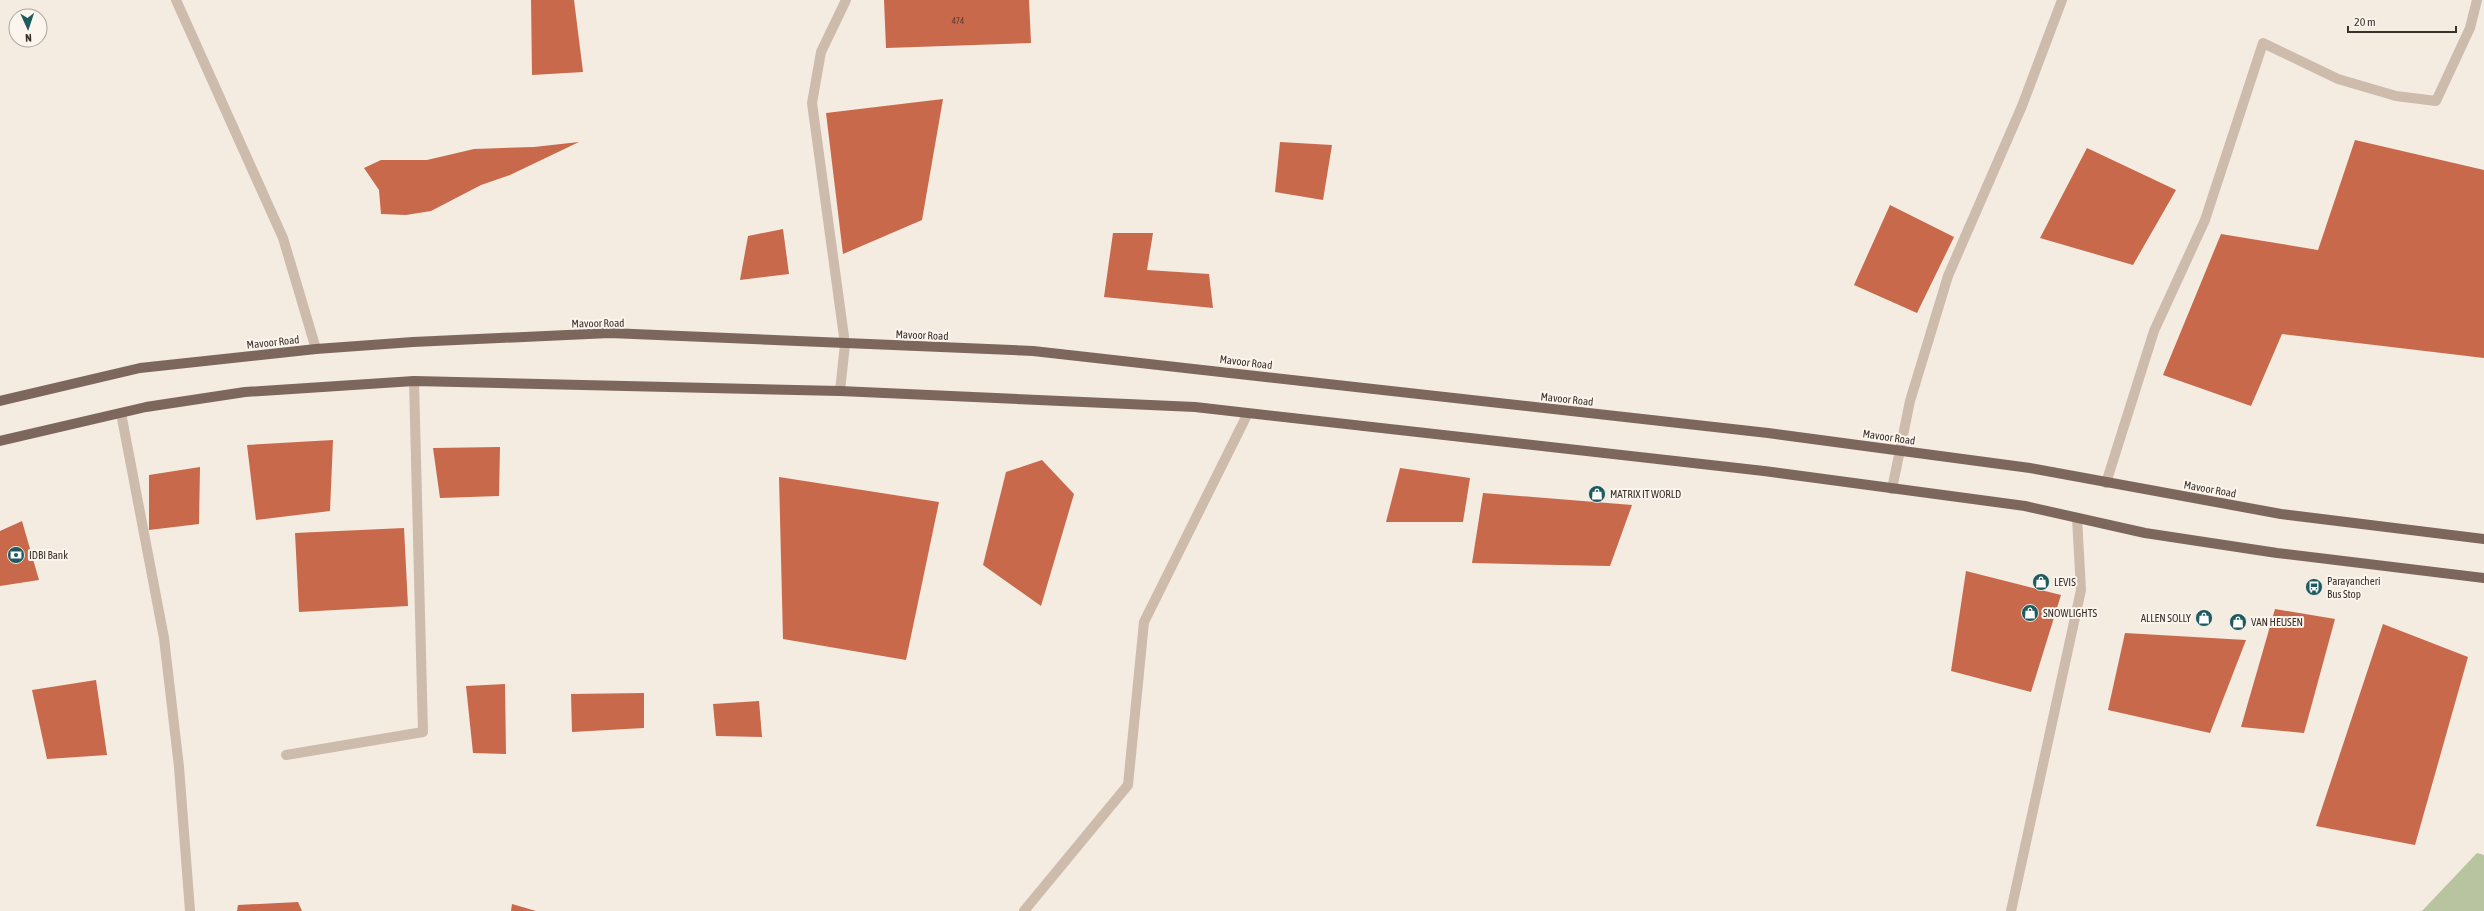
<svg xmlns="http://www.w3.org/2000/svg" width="2484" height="911" viewBox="0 0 2484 911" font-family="'Asap Condensed',sans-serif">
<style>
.green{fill:#b8c4a0}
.building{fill:#c8694b}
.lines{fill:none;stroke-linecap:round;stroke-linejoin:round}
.minor{stroke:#cdbbac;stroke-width:10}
.major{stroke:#7d675c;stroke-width:10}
.labels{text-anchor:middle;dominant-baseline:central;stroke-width:4;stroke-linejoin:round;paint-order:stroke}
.number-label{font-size:9px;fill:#5e3e33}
.street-label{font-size:11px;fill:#3b302b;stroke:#fbf5ee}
.poi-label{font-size:11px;fill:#3b302b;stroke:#fbf5ee;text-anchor:start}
</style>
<rect width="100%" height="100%" fill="#f4ebe1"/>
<path class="green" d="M2477 853 2484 855V911H2422Z"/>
<path class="building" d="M531 0H574L583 72 532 75Z
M884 0H1029L1031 43 886 48Z
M943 99 922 220 843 254 826 113Z
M2355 140 2484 170V358L2282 334 2251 406 2163 375 2221 234 2318 250Z
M579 142 510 175 481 185 431 211 406 215 381 214 379 190 364 168 381 160H427L474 149 534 147Z
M1280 142 1332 145 1323 200 1275 192Z
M2087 148 2176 190 2133 265 2040 238Z
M1890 205 1954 237 1917 313 1854 285Z
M783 229 789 274 740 280 748 236Z
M1113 233H1153L1147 270 1209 274 1213 308 1104 297Z
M333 440 330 511 256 520 247 445Z
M500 447 499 496 440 498 433 448Z
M1042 460 1074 494 1041 606 983 565 1006 472Z
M200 467 199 524 149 530V475Z
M1400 468 1470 478 1463 522H1386Z
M779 477 939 502 906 660 783 639Z
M1483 493 1632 505 1610 566 1472 563Z
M22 521 39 580 0 586V531Z
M404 528 408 606 299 612 295 533Z
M1966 571 2061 595 2031 692 1951 671Z
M2275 609 2335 619 2304 733 2241 727Z
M2383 624 2468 657 2415 845 2316 826Z
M2125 633 2246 640 2210 733 2108 710Z
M96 680 107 755 47 759 32 690Z
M505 684 506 754 473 753 466 686Z
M644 693V728L572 732 571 694Z
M759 701 762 737 716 736 713 704Z
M298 902 302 911H237L238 905Z
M512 904 536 911H511Z"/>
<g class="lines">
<path class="minor" d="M176 0 283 238 316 349
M840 391 845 344 812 103 821 52 846 0
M121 413 164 638 179 767 190 911
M2106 483 2154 331 2205 220 2263 43 2338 79 2396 96 2436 101 2470 28 2477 0
M1892 489 1910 401 1948 276 2022 106 2062 0
M286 755 423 732 414 381
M1024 911 1128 785 1144 622 1248 413
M2011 911 2081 590 2077 518"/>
<path class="major" d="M0 401 140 368 316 349 413 342 610 333 1033 351 1768 433 2030 468 2281 514 2484 539
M0 441 146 407 245 392 414 381 840 391 1195 407 1764 471 2025 506 2145 533 2277 553 2484 578"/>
</g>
<defs>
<g id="shop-disc" transform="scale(0.9)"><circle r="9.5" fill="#1f5a5e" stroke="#fbf5ee"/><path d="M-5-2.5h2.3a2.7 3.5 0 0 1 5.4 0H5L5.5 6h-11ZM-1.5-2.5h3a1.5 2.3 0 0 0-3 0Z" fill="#fff"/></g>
<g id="bank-disc" transform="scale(0.9)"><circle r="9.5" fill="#1f5a5e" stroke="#fbf5ee"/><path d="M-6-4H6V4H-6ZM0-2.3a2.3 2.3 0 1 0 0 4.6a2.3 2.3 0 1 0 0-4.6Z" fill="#fff"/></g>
<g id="bus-disc" transform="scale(0.9)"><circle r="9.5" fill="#1f5a5e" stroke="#fbf5ee"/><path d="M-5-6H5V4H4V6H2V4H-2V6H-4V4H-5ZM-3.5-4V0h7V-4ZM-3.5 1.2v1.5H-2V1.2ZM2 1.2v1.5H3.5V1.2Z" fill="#fff"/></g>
</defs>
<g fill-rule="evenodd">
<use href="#shop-disc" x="1597" y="494"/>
<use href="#bank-disc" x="16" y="555"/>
<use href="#shop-disc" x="2041" y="582"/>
<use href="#bus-disc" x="2314" y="587"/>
<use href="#shop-disc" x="2030" y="613"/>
<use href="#shop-disc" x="2204" y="618"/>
<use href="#shop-disc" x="2238" y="622"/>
</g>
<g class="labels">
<g class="number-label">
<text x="958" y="21">474</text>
</g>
<g class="street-label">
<text transform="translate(598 323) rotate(-1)">Mavoor Road</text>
<text transform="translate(922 335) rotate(2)">Mavoor Road</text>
<text transform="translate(273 342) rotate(-6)">Mavoor Road</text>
<text transform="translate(1246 362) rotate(7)">Mavoor Road</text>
<text transform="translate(1567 399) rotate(6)">Mavoor Road</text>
<text transform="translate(1889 437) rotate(8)">Mavoor Road</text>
<text transform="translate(2210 489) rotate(10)">Mavoor Road</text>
</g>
<g class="poi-label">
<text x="1610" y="494">MATRIX IT WORLD</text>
<text x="29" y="555">IDBI Bank</text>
<text x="2327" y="581">Parayancheri<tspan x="2327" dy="13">Bus Stop</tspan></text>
<text x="2054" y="582">LEVIS</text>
<text x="2043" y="613">SNOWLIGHTS</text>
<text x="2191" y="618" text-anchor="end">ALLEN SOLLY</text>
<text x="2251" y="622">VAN HEUSEN</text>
</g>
</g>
<g transform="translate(28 28) rotate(177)"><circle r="19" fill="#fbf5ee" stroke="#aea6a0"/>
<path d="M0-3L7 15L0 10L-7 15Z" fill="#1f5a5e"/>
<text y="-6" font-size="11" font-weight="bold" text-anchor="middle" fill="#3b302b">N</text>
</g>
<path d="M2348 26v6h108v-6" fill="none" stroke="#3b302b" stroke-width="2"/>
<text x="2354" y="26" font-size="12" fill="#3b302b" stroke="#fbf5ee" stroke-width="3" paint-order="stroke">20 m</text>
</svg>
